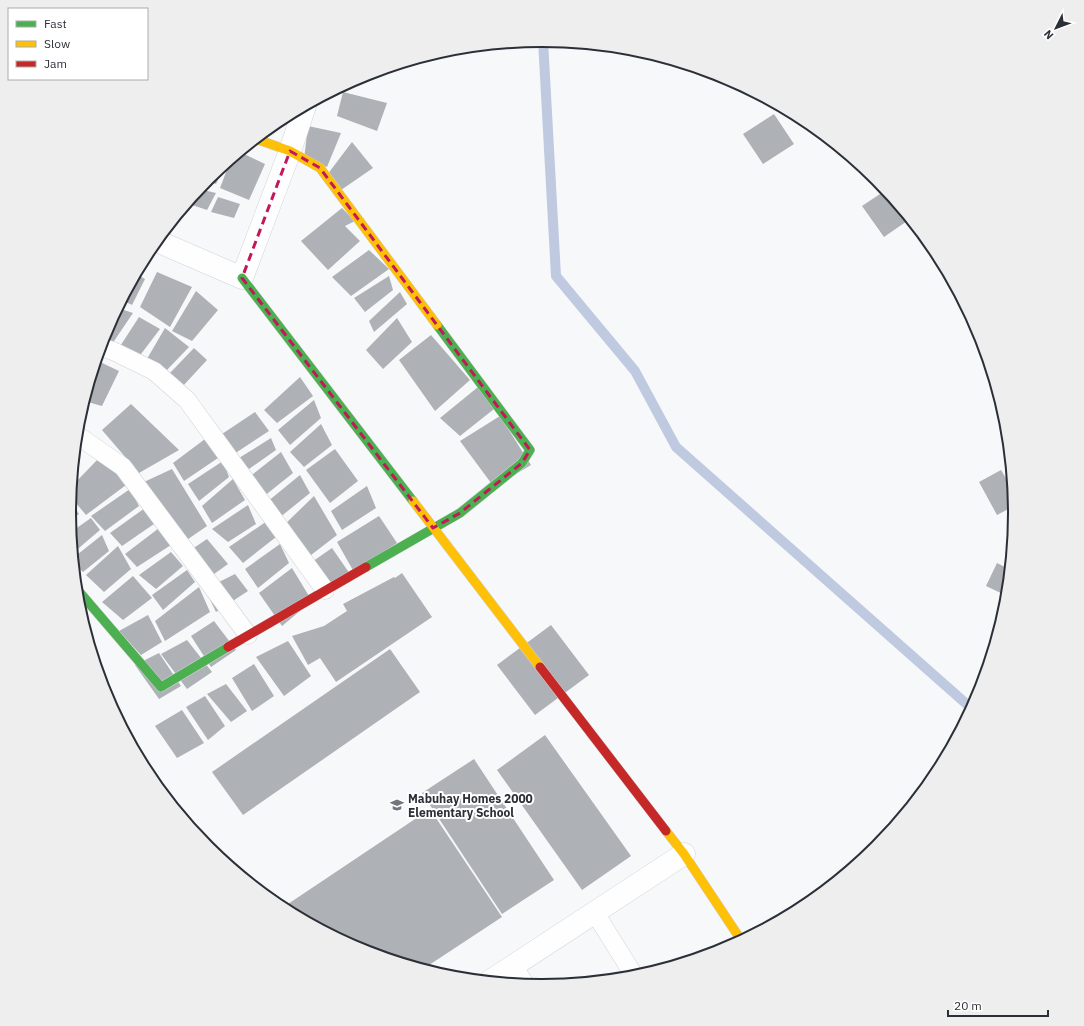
<svg xmlns="http://www.w3.org/2000/svg" width="1084" height="1026" viewBox="0 0 1084 1026" font-family="'IBM Plex Sans',sans-serif">
<style>
.lines{fill:none;stroke-linecap:round;stroke-linejoin:round}
.stream{stroke:#bfcae1;stroke-width:10}
.building{fill:#aeb1b5}
.lane-casing{stroke:#d0d3d7;stroke-width:19}
.street-casing{stroke:#d0d3d7;stroke-width:23}
.fast-casing{stroke:#d0d3d7;stroke-width:10}
.slow-casing{stroke:#d0d3d7;stroke-width:10}
.jam-casing{stroke:#d0d3d7;stroke-width:10}
.lane{stroke:#fefefe;stroke-width:18}
.street{stroke:#fefefe;stroke-width:22}
.fast{stroke:#4caf50;stroke-width:9}
.slow{stroke:#ffc107;stroke-width:9}
.jam{stroke:#c62828;stroke-width:9}
.marked{fill:none;stroke:#c2185b;stroke-width:3;stroke-dasharray:8 5;stroke-linejoin:round}
.labels{text-anchor:middle;dominant-baseline:central;stroke-width:4;stroke-linejoin:round;paint-order:stroke}
.poi-label{font-size:12px;font-weight:bold;fill:#2b2f37;stroke:#fff;text-anchor:start}
.rim{fill:none;stroke:#2b2f37;stroke-width:2}
</style>
<rect width="100%" height="100%" fill="#f6f8fa"/>
<g class="lines">
<path class="stream" d="M543 40 556 276 635 371 676 447 971 708"/>
</g>
<path class="building" d="M343 92 387 103 377 131 337 116Z
M774 114 794 144 763 164 743 134Z
M308 126 341 133 327 167 304 159Z
M352 142 373 168 341 190 327 175Z
M240 152 265 164 249 200 220 188 231 159Z
M225 164 216 184 207 180 208 178Z
M199 189 216 193 207 210 189 204 190 200Z
M886 190 910 219 884 237 862 206Z
M218 197 240 204 234 218 211 212Z
M342 208 355 221 345 226 360 241 328 270 301 241Z
M369 250 389 269 351 296 332 277Z
M157 272 192 287 170 327 140 307Z
M136 274 145 279 132 305 122 300Z
M389 276 393 290 365 312 354 298Z
M196 291 218 310 192 341 172 331Z
M400 292 407 304 374 332 369 321Z
M118 308 133 313 110 347 101 344 105 332Z
M139 317 160 329 138 358 117 351Z
M397 318 412 342 383 369 366 350Z
M165 328 189 347 165 372 144 364Z
M431 335 470 380 435 411 399 360Z
M194 348 207 360 182 387 170 373Z
M98 361 119 371 102 406 84 401 94 369Z
M300 377 313 396 277 423 264 410Z
M478 387 494 409 460 436 440 418Z
M314 400 321 418 290 445 278 430Z
M131 404 179 450 139 473 102 430Z
M255 412 269 431 234 454 219 436Z
M500 416 531 465 494 487 460 441Z
M321 424 332 445 304 467 290 452Z
M209 436 218 458 184 481 173 463Z
M271 438 276 450 249 469 239 458Z
M335 449 358 481 330 503 306 470Z
M281 452 293 473 263 497 248 478Z
M99 458H111L126 485 86 515 71 497 72 486Z
M223 461 229 477 199 501 188 484Z
M172 469 207 526 181 544 133 487Z
M1001 470 1007 480 1011 475 1014 506 997 515 979 482Z
M300 475 310 493 279 518 267 502Z
M233 479 245 500 212 523 202 506Z
M367 486 376 508 342 530 331 511Z
M130 489 139 506 105 531 91 516Z
M314 496 337 535 302 562 281 528Z
M70 499 79 514 70 521 69 513Z
M248 505 256 524 228 542 212 529Z
M145 508 154 524 122 546 110 533Z
M379 516 397 543 354 572 337 542Z
M91 518 100 530 73 553 71 532Z
M267 521 276 537 243 563 229 547Z
M163 525 174 543 137 567 125 554Z
M102 535 109 551 83 572 74 563 73 558Z
M207 539 228 564 200 584 182 556Z
M280 544 289 563 258 588 245 569Z
M118 546 131 569 104 592 86 575Z
M332 548 350 574 324 592 306 566Z
M171 552 183 566 156 589 139 575Z
M997 563 1009 569 1007 596 986 586Z
M292 568 312 601 282 626 259 593Z
M187 570 195 582 163 610 152 595Z
M402 573 432 617 336 682 320 658 308 665 292 636 324 626 347 611 343 604 394 577 395 578Z
M235 574 248 591 216 612 205 589Z
M133 576 152 598 123 620 102 602Z
M199 587 210 612 165 641 155 621Z
M148 615 162 642 141 655 119 631Z
M214 621 236 650 211 667 191 636Z
M551 625 589 675 535 715 497 665Z
M187 640 212 672 187 689 161 654Z
M288 641 311 676 284 696 256 657Z
M390 649 420 692 243 815 212 772Z
M159 653 181 686 159 699 135 665Z
M254 664 274 696 252 711 232 678Z
M226 684 247 711 231 722 207 694Z
M205 696 225 726 208 740 186 707Z
M182 710 204 743 177 758 155 726Z
M545 735 631 856 582 890 497 770Z
M474 759 554 880 502 914 422 793Z
M430 809 502 917 423 969 361 950 288 911 285 906Z"/>
<g class="lines">
<g class="lane-casing">
<path id="lane" d="M101 347 113 351 154 371 187 400 325 590
M77 435 123 467 248 635
M595 913 635 977
M513 966 525 984"/>
</g>
<g class="street-casing">
<path id="street" d="M157 241 242 278 290 151 305 106
M490 981 684 854"/>
</g>
<g class="fast-casing">
<path id="fast" d="M242 278 413 501
M366 567 460 513 522 463 530 450 437 325
M76 588 161 687 228 647"/>
</g>
<g class="slow-casing">
<path id="slow" d="M256 139 290 151 320 168 437 325
M413 501 540 667
M666 831 684 854 741 940"/>
</g>
<g class="jam-casing">
<path id="jam" d="M228 647 366 567
M540 667 666 831"/>
</g>
<use href="#lane" class="lane"/>
<use href="#street" class="street"/>
<use href="#fast" class="fast"/>
<use href="#slow" class="slow"/>
<use href="#jam" class="jam"/>
</g>
<path class="marked" d="M290 151 320 168 530 450 522 463 460 513 433 528 242 278Z"/>
<defs>
<g id="school-bare" transform="scale(1.08)"><path d="M0-5L7-2L0 1L-7-2ZM-4 1L0 2.5L4 1V4Q0 6-4 4Z" fill="#72757b" stroke="#fff" stroke-width="2.5" paint-order="stroke"/></g>
</defs>
<g fill-rule="evenodd">
<use href="#school-bare" x="397" y="805"/>
</g>
<g class="labels">
<g class="poi-label">
<text x="408" y="798">Mabuhay Homes 2000<tspan x="408" dy="14">Elementary School</tspan></text>
</g>
</g>
<path d="M0 0H1084V1026H0ZM76 513a466 466 0 1 1 932 0a466 466 0 1 1-932 0Z" fill="#eeeeef" fill-rule="evenodd"/>
<path class="rim" d="M76 513a466 466 0 1 1 932 0a466 466 0 1 1-932 0Z"/>
<rect x="8" y="8" width="140" height="72" fill="#ffffff" stroke="#aaacaf"/>
<rect x="16" y="21" width="20" height="6" fill="#4caf50" stroke="#aaacaf"/>
<text x="44" y="28" font-size="12" fill="#2b2f37">Fast</text>
<rect x="16" y="41" width="20" height="6" fill="#ffc107" stroke="#aaacaf"/>
<text x="44" y="48" font-size="12" fill="#2b2f37">Slow</text>
<rect x="16" y="61" width="20" height="6" fill="#c62828" stroke="#aaacaf"/>
<text x="44" y="68" font-size="12" fill="#2b2f37">Jam</text>
<g transform="translate(1056 28) rotate(228)" stroke="#ffffff" stroke-width="3" paint-order="stroke">
<path d="M0-3L7 15L0 10L-7 15Z" fill="#2b2f37"/>
<text y="-6" font-size="11" font-weight="bold" text-anchor="middle" fill="#2b2f37">N</text>
</g>
<path d="M948 1010v6h100v-6" fill="none" stroke="#2b2f37" stroke-width="2"/>
<text x="954" y="1010" font-size="12" fill="#2b2f37" stroke="#ffffff" stroke-width="3" paint-order="stroke">20 m</text>
</svg>
